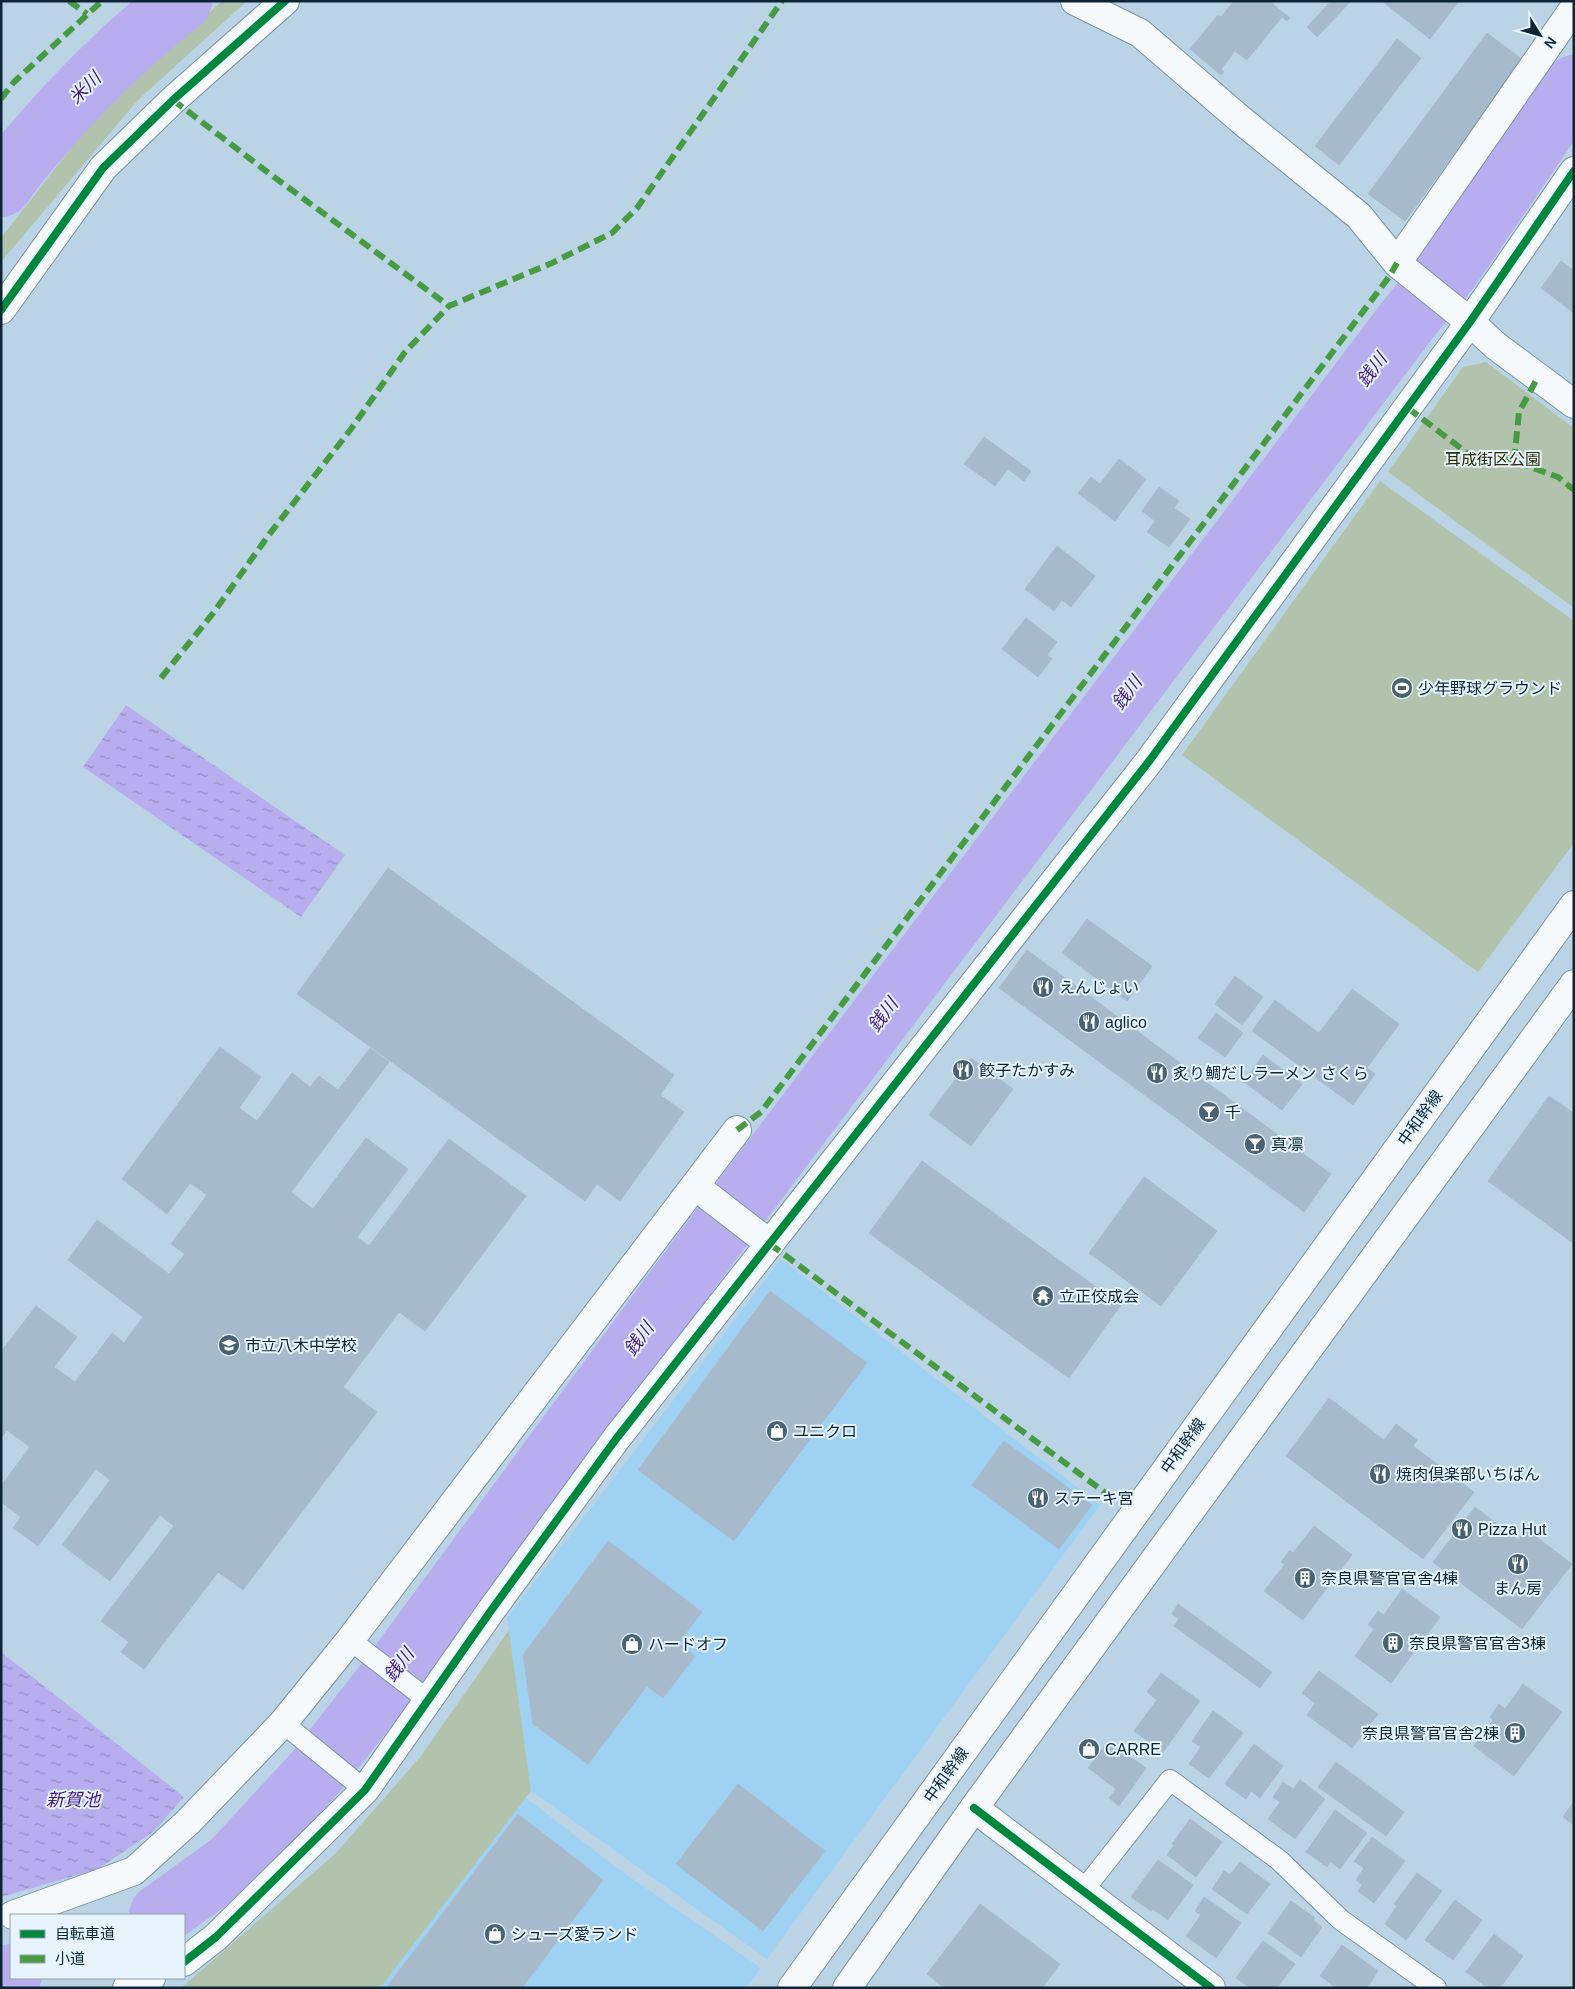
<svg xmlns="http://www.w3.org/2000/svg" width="1575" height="1989" viewBox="0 0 1575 1989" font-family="Helvetica,'Noto Sans JP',sans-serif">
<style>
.built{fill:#9fd2f2}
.green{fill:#b2c3ad}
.water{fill:url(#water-ripples)}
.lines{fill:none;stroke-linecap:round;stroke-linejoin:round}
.river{stroke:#b8aeef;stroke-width:62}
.building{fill:#a7bacc;stroke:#a9bcce}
.lane-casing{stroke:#7a92a1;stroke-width:22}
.street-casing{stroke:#7a92a1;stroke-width:30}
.secondary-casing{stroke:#7a92a1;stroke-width:30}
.lane{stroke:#f5f9fb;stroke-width:20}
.street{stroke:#f5f9fb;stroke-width:28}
.secondary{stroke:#f5f9fb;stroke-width:28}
.quiet{stroke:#499b43;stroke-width:6;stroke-dasharray:12 6;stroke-linecap:butt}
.cycleway-casing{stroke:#e8f4fc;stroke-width:11}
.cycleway{stroke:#00873e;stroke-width:8}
.labels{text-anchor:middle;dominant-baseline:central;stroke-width:4;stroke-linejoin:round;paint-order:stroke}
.park-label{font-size:16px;fill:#292f05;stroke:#e8f4fc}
.poi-label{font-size:16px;fill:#0b2534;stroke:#e8f4fc;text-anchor:start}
.street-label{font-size:16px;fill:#0b2534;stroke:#e8f4fc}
.water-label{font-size:18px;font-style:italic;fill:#44197c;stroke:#e8f4fc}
</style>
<defs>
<pattern id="water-ripples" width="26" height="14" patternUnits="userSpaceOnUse" patternTransform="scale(1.25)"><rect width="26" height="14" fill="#b8aeef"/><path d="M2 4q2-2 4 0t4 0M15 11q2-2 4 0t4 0" fill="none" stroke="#948dc2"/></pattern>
</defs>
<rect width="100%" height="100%" fill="#bad4e6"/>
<path class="built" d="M781 1259 1100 1505 767 1959 531 1791 507 1618Z
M525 1797 624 1873 761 1968 746 1988H380Z"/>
<path class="green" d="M222 1H247L138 100 1 262V238L102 108Z
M1486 362 1574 428V608L1388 472 1463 367Z
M1380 481 1574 621V843L1478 972 1182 755Z
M509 1630 531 1791 380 1988H181L336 1853 421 1756Z"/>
<path class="water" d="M126 705 345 855 301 917 83 767Z
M1 1652 184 1797 153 1832 98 1869 1 1897Z"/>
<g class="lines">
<path class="river" d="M1 186C15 166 30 148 46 130 87 83 132 40 181 1
M160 1915 232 1863 316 1772 389 1679 712 1240 1406 322 1449 269 1574 86
M1 1979 11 1975"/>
</g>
<path class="building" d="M1234 1H1269L1290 18 1287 21 1282 17 1247 60 1235 51 1221 69 1224 72 1221 75 1190 49 1218 15 1221 17Z
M1331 1H1351L1317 37 1307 27Z
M1382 1H1459L1430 39Z
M1487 33 1523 60 1405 221 1368 194Z
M1397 39 1421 58 1339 165 1315 146Z
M1561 261 1574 271V313L1541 288Z
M984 437 1031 471 1024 481 1008 469 995 486 964 464Z
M1119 459 1146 479 1115 521 1078 493 1091 477 1100 484Z
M1159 487 1179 501 1174 508 1190 519 1169 547 1147 532 1155 521 1142 511Z
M1057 546 1095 576 1071 607 1062 600 1054 611 1025 589Z
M1026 618 1057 642 1047 655 1052 659 1038 677 1002 649Z
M388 868 674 1075 660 1095 684 1112 620 1201 597 1184 585 1201 297 994Z
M1087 919 1152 966 1127 1001 1062 953Z
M1027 950 1331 1174 1304 1212 999 988Z
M1235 976 1263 997 1242 1025 1215 1004Z
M1352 989 1399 1024 1367 1068 1375 1074 1353 1105 1252 1031 1275 1000 1319 1033Z
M1216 1013 1243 1033 1225 1057 1198 1038Z
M220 1047 261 1077 239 1108 257 1121 292 1073 310 1087 319 1076 338 1090 370 1048 389 1062 291 1192 313 1209 366 1138 408 1169 357 1237 369 1246 449 1139 526 1196 425 1331 399 1312 343 1387 377 1412 243 1590 218 1572 144 1669 121 1652 129 1642 101 1621 174 1526 160 1515 110 1581 62 1545 110 1480 96 1469 38 1546 13 1528 21 1517 1 1502V1486L30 1447 7 1430 1 1438V1352L36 1306 77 1337 54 1367 75 1382 112 1333 124 1343 143 1317 68 1260 97 1220 169 1274 185 1254 171 1244 207 1195 190 1183 167 1214 122 1179Z
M1263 1055 1302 1084 1282 1110 1244 1082Z
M971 1058 1013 1089 971 1146 929 1115Z
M1549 1096 1574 1113V1244L1488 1181Z
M922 1161 1121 1305 1069 1378 869 1233Z
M1144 1177 1217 1231 1161 1306 1089 1253Z
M770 1291 867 1363 734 1541 638 1470Z
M1329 1398 1384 1440 1396 1424 1417 1440 1413 1446 1474 1492 1423 1559 1286 1456Z
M1004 1441 1092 1505 1059 1549 972 1485Z
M1475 1507 1518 1540 1526 1529 1572 1564 1522 1629 1433 1562Z
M1314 1526 1352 1555 1303 1620 1264 1591 1285 1564 1281 1562 1290 1550 1293 1553Z
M608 1541 702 1612 678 1643 695 1656 663 1698 647 1686 588 1764 533 1724 523 1655Z
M1402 1589 1440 1617 1391 1683 1355 1656 1374 1629 1368 1625 1378 1611 1384 1615Z
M1178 1604 1272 1672 1260 1688 1174 1626 1179 1619 1172 1614Z
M1319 1671 1378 1714 1352 1748 1307 1715 1315 1703 1302 1693Z
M1161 1673 1200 1701 1163 1752 1134 1731 1157 1700 1147 1692Z
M1523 1684 1562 1712 1514 1776 1474 1746 1493 1720 1490 1717 1499 1704 1505 1709Z
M1213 1711 1243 1733 1209 1778 1189 1764 1201 1747 1192 1741Z
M1108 1741 1146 1768 1119 1806 1109 1798 1116 1789 1088 1768Z
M1254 1744 1283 1766 1260 1798 1251 1791 1246 1799 1225 1784Z
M1336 1762 1404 1812 1386 1836 1318 1787Z
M1300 1780 1325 1799 1295 1839 1268 1819 1280 1802 1273 1797 1283 1782 1293 1789Z
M738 1784 825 1851 763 1931 676 1864Z
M1574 1801V1825L1563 1817Z
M1335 1810 1367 1833 1340 1869 1331 1862 1327 1867 1306 1852Z
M518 1814 603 1880 522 1988H386Z
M1190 1819 1222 1842 1196 1877 1167 1855 1174 1845 1172 1844Z
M1372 1837 1405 1861 1374 1903 1358 1891 1362 1885 1356 1880 1364 1868 1354 1861Z
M1158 1860 1193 1885 1168 1920 1153 1909 1151 1911 1131 1897Z
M1240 1862 1270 1884 1247 1914 1212 1889 1224 1871 1230 1875Z
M1417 1873 1442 1891 1406 1940 1385 1924 1397 1906 1394 1904Z
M1204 1897 1241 1923 1216 1958 1186 1936 1201 1915 1195 1911Z
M1455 1900 1482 1920 1453 1960 1425 1940Z
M1291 1901 1315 1918 1313 1920 1322 1927 1301 1957 1268 1933Z
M980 1904 1060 1964 1042 1988H944L927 1974Z
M1494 1934 1523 1956 1500 1988H1488L1466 1972Z
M1263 1941 1295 1964 1277 1988H1250L1236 1978Z
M1342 1945 1378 1971 1367 1988H1336L1320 1976Z"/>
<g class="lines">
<g class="lane-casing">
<path id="lane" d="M350 1640 428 1700
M283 1723 365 1790
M1083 1891 1170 1780 1279 1860 1341 1920 1436 1988"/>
</g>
<g class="street-casing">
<path id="street" d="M1075 1 1140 33 1241 120 1359 216 1397 263 1470 322 1496 346 1574 404
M1397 263 1574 8
M1 310 103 168 173 100 285 1
M695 1186 770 1244
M974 1808 1211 1988
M13 1915 134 1871 188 1822 283 1723 350 1640 737 1130
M184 1962 216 1937 365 1790 490 1612 616 1439 1150 760 1470 322 1574 171
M127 1988 151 1978"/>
</g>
<g class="secondary-casing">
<path id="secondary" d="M792 1988 1574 905
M847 1988 974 1808 1574 984"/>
</g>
<use href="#lane" class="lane"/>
<use href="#street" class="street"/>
<use href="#secondary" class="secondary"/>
<path class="quiet" d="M69 1 87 14
M1 99 14 82 102 1
M173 100 266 171 449 306
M1408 408 1471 456 1514 461 1558 477 1574 490
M1514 461 1519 412 1538 377
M161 678 214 612 268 536 351 429 405 352 449 306 552 263 612 233 637 208 782 1
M737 1130 761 1112 1389 277 1397 263
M770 1244 1115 1500"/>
<g class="cycleway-casing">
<path id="cycleway" d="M1 310 103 168 173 100 285 1
M974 1808 1211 1988
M184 1962 216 1937 365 1790 490 1612 616 1439 1150 760 1470 322 1574 171"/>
</g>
<use href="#cycleway" class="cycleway"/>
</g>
<defs>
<g id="stadium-disc" transform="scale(1.125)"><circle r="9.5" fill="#486272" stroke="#e8f4fc"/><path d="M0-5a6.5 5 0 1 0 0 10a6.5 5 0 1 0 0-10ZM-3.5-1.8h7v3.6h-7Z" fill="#fff"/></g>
<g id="restaurant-disc" transform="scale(1.125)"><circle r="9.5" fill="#486272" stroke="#e8f4fc"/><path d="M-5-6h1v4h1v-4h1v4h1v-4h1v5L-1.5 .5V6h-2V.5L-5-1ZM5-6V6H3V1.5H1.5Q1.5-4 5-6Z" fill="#fff"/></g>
<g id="bar-disc" transform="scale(1.125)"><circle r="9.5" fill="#486272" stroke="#e8f4fc"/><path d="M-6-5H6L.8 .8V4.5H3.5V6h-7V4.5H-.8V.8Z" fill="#fff"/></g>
<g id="temple-disc" transform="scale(1.125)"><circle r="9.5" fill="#486272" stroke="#e8f4fc"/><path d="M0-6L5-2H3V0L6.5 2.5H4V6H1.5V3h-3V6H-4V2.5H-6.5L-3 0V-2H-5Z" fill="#fff"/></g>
<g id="school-disc" transform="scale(1.125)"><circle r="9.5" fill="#486272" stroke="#e8f4fc"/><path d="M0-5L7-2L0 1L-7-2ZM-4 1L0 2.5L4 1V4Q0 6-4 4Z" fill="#fff"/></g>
<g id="shop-disc" transform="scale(1.125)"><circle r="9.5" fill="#486272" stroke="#e8f4fc"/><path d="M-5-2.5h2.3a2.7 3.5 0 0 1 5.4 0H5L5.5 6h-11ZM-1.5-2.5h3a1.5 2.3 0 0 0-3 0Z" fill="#fff"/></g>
<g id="building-disc" transform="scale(1.125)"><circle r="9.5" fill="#486272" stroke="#e8f4fc"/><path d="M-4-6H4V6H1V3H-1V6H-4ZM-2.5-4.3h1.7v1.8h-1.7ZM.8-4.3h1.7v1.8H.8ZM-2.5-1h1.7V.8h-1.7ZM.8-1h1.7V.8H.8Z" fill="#fff"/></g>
</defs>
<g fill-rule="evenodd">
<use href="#stadium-disc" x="1402" y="688"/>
<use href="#restaurant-disc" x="1043" y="987"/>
<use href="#restaurant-disc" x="1089" y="1022"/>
<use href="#restaurant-disc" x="963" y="1070"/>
<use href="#restaurant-disc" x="1157" y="1073"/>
<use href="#bar-disc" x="1209" y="1112"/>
<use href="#bar-disc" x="1255" y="1144"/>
<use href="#temple-disc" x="1043" y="1296"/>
<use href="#school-disc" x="229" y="1345"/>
<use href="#shop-disc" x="777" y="1431"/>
<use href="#restaurant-disc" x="1380" y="1474"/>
<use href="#restaurant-disc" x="1038" y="1498"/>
<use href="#restaurant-disc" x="1462" y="1529"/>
<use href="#restaurant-disc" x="1518" y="1564"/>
<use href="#building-disc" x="1305" y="1578"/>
<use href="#building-disc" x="1393" y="1643"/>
<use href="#shop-disc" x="632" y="1644"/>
<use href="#building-disc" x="1515" y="1733"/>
<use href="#shop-disc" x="1089" y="1749"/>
<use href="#shop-disc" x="495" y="1934"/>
</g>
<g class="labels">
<g class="park-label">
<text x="1493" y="459">耳成街区公園</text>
</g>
<g class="poi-label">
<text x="1418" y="688">少年野球グラウンド</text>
<text x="1059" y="987">えんじょい</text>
<text x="1105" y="1022">aglico</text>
<text x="979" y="1070">餃子たかすみ</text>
<text x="1173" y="1073">炙り鯛だしラーメン さくら</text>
<text x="1225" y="1112">千</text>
<text x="1271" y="1144">真凛</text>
<text x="1059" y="1296">立正佼成会</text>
<text x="245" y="1345">市立八木中学校</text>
<text x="793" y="1431">ユニクロ</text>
<text x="1396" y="1474">焼肉倶楽部いちばん</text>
<text x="1054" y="1498">ステーキ宮</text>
<text x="1478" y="1529">Pizza Hut</text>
<text x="1321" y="1578">奈良県警官官舎4棟</text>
<text x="1518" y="1588" text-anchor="middle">まん房</text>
<text x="1409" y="1643">奈良県警官官舎3棟</text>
<text x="648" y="1644">ハードオフ</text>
<text x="1499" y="1733" text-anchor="end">奈良県警官官舎2棟</text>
<text x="1105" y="1749">CARRE</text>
<text x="511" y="1934">シューズ愛ランド</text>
</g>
<g class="street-label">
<text transform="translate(1420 1118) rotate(-54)">中和幹線</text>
<text transform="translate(1183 1446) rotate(-54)">中和幹線</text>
<text transform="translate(946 1775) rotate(-54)">中和幹線</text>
</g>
<g class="water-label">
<text transform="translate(85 88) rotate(-45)">米川</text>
<text transform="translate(1372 370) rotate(-53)">銭川</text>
<text transform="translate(1127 693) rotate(-53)">銭川</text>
<text transform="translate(883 1015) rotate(-53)">銭川</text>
<text transform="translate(639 1339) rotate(-54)">銭川</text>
<text transform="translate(399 1665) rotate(-53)">銭川</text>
<text x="73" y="1800">新賀池</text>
</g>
</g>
<rect width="1575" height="1989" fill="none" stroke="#0b2534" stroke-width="5"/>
<rect x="10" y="1914" width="175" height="65" fill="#e8f4fc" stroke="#90a1ac"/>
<rect x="20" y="1930" width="25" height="8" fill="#00873e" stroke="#90a1ac"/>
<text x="55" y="1939" font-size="15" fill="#0b2534">自転車道</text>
<rect x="20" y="1955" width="25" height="8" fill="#499b43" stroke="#90a1ac"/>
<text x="55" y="1964" font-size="15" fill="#0b2534">小道</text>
<g transform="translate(1540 35) rotate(127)" stroke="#e8f4fc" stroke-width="4" paint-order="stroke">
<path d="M0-4L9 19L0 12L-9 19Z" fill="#0b2534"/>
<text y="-8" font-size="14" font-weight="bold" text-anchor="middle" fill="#0b2534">N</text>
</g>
</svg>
